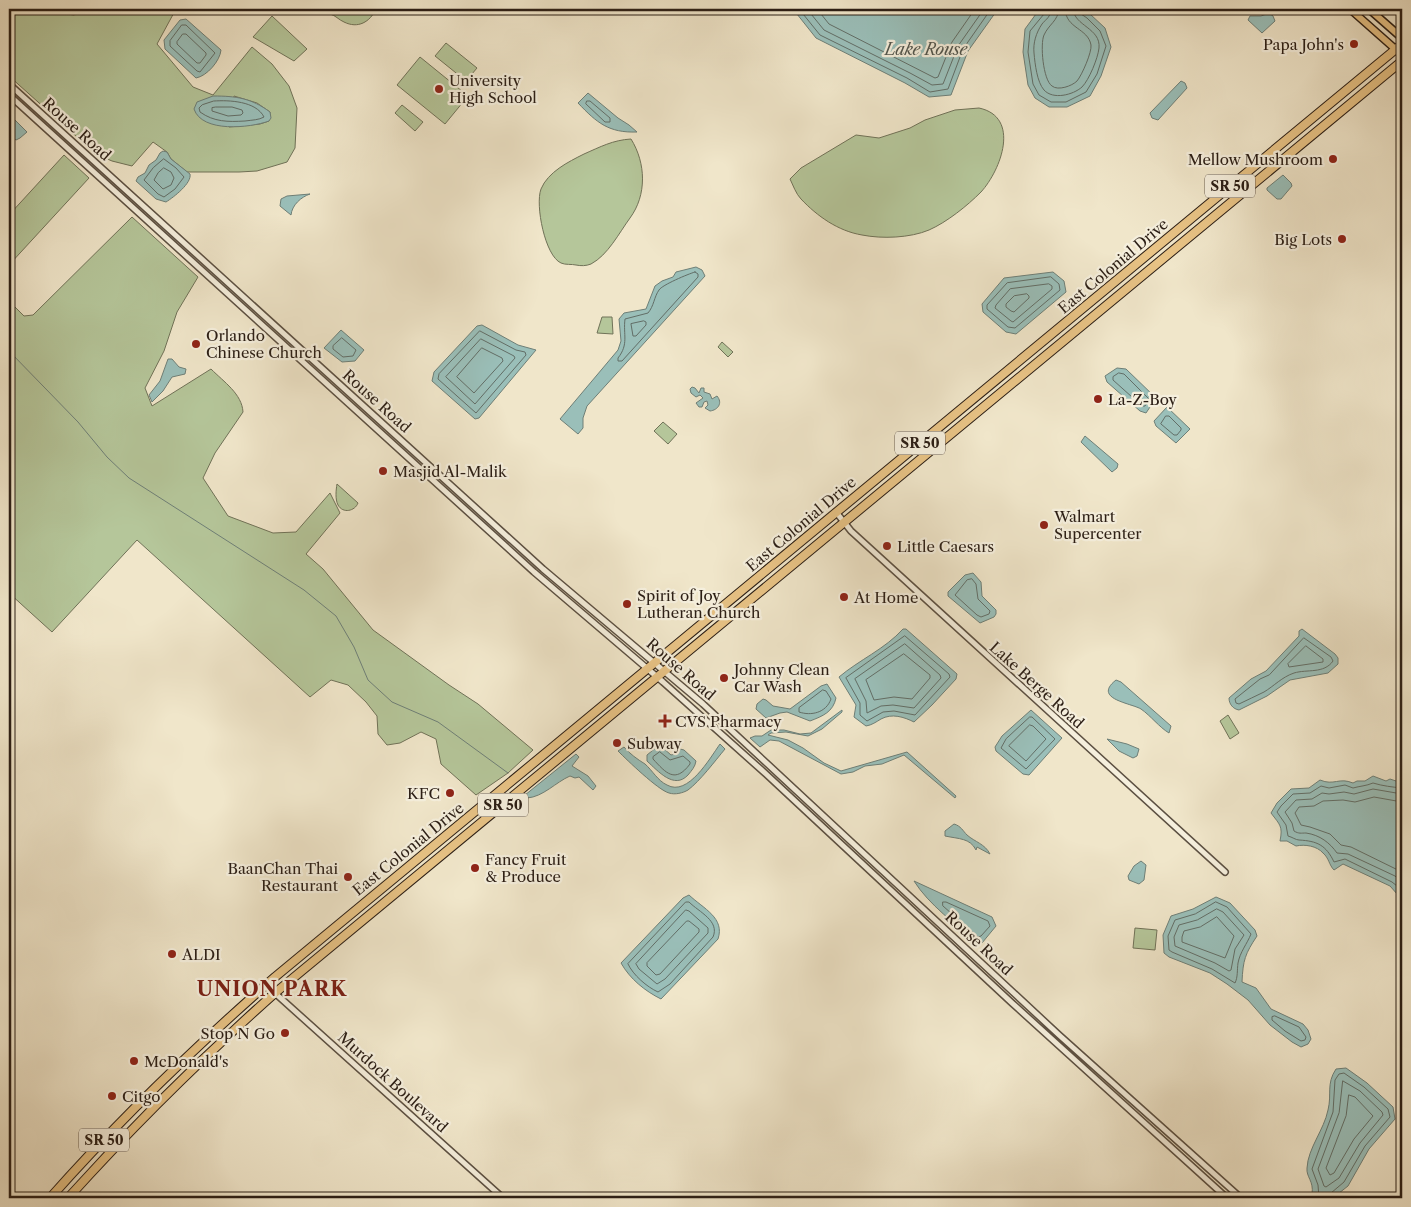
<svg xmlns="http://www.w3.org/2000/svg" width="1411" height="1207" viewBox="0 0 1411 1207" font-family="'Libre Caslon Text',serif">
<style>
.green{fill:#b5c69a;stroke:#707258;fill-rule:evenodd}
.water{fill:#9abfb9;stroke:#6e7f77}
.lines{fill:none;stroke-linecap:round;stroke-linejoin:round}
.shore{stroke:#626e67;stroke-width:1}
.stream{stroke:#6e7f77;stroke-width:1}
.minor-casing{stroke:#5c5042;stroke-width:8}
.major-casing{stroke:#2b1e15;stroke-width:9}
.highway-casing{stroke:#2b1e15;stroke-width:10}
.minor{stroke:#f5efdd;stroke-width:5}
.major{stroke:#e8c385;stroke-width:6}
.highway{stroke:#e8c385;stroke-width:8}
.poi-dot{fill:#8f2418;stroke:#f5efdd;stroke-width:2}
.labels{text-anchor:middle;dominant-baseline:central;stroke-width:4.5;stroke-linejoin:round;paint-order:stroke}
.shield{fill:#f5efdd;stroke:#685d51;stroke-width:1}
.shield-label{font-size:14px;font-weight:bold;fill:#2b1e15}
.poi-label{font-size:15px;fill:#2b1e15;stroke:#f5efdd;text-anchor:start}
.street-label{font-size:15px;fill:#2b1e15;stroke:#f5efdd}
.water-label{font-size:16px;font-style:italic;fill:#52564e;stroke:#f5efdd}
.district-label{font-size:20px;font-weight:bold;letter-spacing:1px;fill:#7a1f14;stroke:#f5efdd}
</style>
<rect width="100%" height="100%" fill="#f0e6ca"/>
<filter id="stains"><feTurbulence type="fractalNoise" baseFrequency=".004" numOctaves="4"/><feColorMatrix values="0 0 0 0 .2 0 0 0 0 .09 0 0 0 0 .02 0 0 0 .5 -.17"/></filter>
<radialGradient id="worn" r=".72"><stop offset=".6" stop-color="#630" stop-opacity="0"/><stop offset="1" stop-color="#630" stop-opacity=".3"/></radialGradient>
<path class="green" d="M9 9H32L74 15 84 9H176L157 44 193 87 213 95 252 47 272 64 289 86 297 108 295 148 287 162 257 171 239 172H187L171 159 167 152 153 142 132 166 112 161 96 154 9 76ZM234 96 257 103 270 112 269 121 260 124 229 127Z
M304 9H376C370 22 358 29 344 22 339 20 335 15 330 14 322 11 310 13 304 9Z
M272 16 307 49 294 61 253 37Z
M446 43 477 68 466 81 435 56Z
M420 57 468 96 445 124 397 85Z
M402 105 423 122 415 131 395 113Z
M979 108C1021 117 1001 170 981 192 967 206 947 222 929 230 910 238 882 239 862 235 838 231 817 216 801 199 796 194 793 185 790 179L801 168 856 135 879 138 910 128 925 120 955 110Z
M631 139C646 163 647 195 630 218 619 233 608 255 591 264 586 266 581 266 576 265 572 264 565 265 561 263 545 256 535 205 541 189 548 172 568 162 584 154 600 147 613 140 631 139Z
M64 155 89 178 9 265V215Z
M132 217 198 277 177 312 164 351 145 388 152 406 211 369C224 382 242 394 243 412L215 453 203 478 228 516 273 533 296 532 330 493 340 513 306 554 323 569 373 630 449 685 478 704 533 750 508 773 476 795 441 764 436 739 421 732 400 743 387 745 378 734 377 716 366 702 348 685 331 680 310 697 137 540 52 632 9 593V301L24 316 33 315Z
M602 317H612L613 334 597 333Z
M722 342 733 352 728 357 718 347Z
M663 422 677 434 668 444 654 431Z
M337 484 358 503C355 511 343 514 338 505 335 499 336 490 337 484Z
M1228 715 1239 733 1230 739 1220 721Z
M1135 928 1157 930 1155 950 1133 948Z"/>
<path class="water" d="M793 9H998L968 51 951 95 929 97 905 83 816 38Z
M1043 9H1080L1090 14 1105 28 1111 47 1101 76 1090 96 1067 107H1049L1035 98 1028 85 1023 52 1025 29 1036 14Z
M1269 13 1273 16 1275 21 1262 33 1248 20 1250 16H1261Z
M186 19 221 50C220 61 207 76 196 78L165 49 164 40 180 20Z
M1181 81 1185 83 1187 88 1158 120 1152 118 1150 113Z
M588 93 618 118 629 125 637 132C609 133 597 123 578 103Z
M213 96C236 96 251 98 270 112L271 118 269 121C250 128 202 133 194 109L197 102Z
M13 118 27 132 20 138 16 140 13 138 10 120Z
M163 151 167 152 171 159 190 174C192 183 174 197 166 202L156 199 136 181 138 177 145 173 149 165 156 160 160 153Z
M1283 175 1291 183 1292 186 1281 199H1277L1267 190V188Z
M310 194C301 197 292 205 291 215L280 206 281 199 287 196Z
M696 267 702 270 705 276 587 406 583 418V428L578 434 560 419 618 350 621 341 619 319 624 313 646 309 655 286 662 281 673 277 676 272Z
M1053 272 1064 281 1066 292 1016 334 1006 332 983 312 982 304 1004 278Z
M482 325 518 345 536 350 479 418 475 419 432 381 434 372 477 326Z
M341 330 364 350 355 361 342 362 324 348Z
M168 359H172L179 367 186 369 185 374 172 377 163 391 152 402 149 395 160 381Z
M1117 368 1126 369 1156 398 1146 413 1140 411 1107 382 1105 376Z
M692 387 695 388 699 393 701 388H704V392L710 394 712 399 717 396C723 403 718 410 710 411L705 408 708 405 707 401 704 402 702 407H699L696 403 703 398 700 395 696 397 691 393 690 389Z
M1167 407 1190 429 1176 443 1156 426 1154 421Z
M1085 436 1118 464 1117 468 1112 472 1081 442Z
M973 573 981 582 982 596 996 610V614L994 617 980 623 948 596V592L965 575Z
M903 629H906L957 674 956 679 932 705 914 722C904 717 892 713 881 719 876 722 872 725 866 726L854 717 856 705 839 677C859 660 885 649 903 629Z
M1302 629 1335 654 1338 658V664L1328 673 1290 680 1267 696 1239 710C1233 709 1229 704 1229 698L1251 679 1266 671 1299 636V631Z
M1116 680 1121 682 1171 726 1169 733C1159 727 1151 716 1141 709 1131 703 1092 699 1116 680Z
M827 684 836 698C833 712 823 716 810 721L787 712 780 713 766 718 756 709 757 704 763 699 766 700 773 706 790 709 821 686Z
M842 710V712L822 729 808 736 786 732 771 733 768 735 788 740 803 748 824 763 841 771 907 752 956 796 955 798 904 755 882 764 865 766 853 772 841 774 779 741 770 740 760 747 750 738 755 736H762L771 730H784L800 734 811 733Z
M1031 710 1062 738 1029 775 1023 774 996 751 995 747 1002 736Z
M1107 739 1127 744 1139 749 1137 756 1133 758 1119 751Z
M720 744 725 749C715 761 700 781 688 790 683 793 675 795 669 793 658 790 627 760 618 751L624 747C630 754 637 759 645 764 652 770 658 781 667 785 688 797 710 758 720 744Z
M658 746 662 747 671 755 675 754 680 749 684 750 696 761C695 767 692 770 688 775 674 790 658 771 647 761V755Z
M576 754 579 757 572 766 588 776 596 786 593 790 579 777 575 778 570 776C556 782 543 797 527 798L525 795Z
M1373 776 1386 781 1390 779 1402 783V895H1398L1390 886 1343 864 1334 870C1329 865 1329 858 1323 853 1317 846 1305 844 1296 846L1287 841H1280C1283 826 1280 825 1271 813L1277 803 1291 789 1309 788 1320 780C1334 786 1339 777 1353 783L1357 781H1365Z
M954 824C961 826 963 831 967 835 975 842 985 844 990 854L977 847 976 850C970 838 959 839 945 836V831Z
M1141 861 1146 865 1144 880 1139 884 1129 880 1128 876 1134 866Z
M914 881 992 917 996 926 982 943H977C956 924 929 905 914 881Z
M689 895C704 909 725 918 718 939L661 999C645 991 630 979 621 963L683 898Z
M1216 897 1230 903 1255 930 1257 936C1245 954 1243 960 1242 982L1256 988 1271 1009 1303 1024 1308 1030 1311 1039 1308 1044 1301 1047 1292 1042 1270 1025 1248 1000 1227 984 1210 973 1169 957 1164 953 1163 935 1171 916 1193 909Z
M1346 1068 1367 1083 1393 1107 1395 1119 1369 1149 1348 1186 1334 1197 1316 1198 1312 1194C1314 1181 1306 1177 1307 1168 1308 1148 1324 1130 1328 1110 1332 1094 1326 1084 1336 1069Z"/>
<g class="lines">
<path class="shore" d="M799 9 820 35 907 78 930 92 948 89 963 49 991 9
M807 9 824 30 910 73 932 85 943 84 958 46 984 9
M817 9 829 24 935 78 938 77 952 42 975 9
M1045 9 1044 14 1030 31 1028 52 1033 84 1039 95 1051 102H1066L1086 92 1097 74 1106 46 1100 31 1087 18 1081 14 1079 9
M1051 9C1051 17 1046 19 1042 24 1036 33 1033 43 1034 53 1035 64 1037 82 1044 90 1053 100 1073 95 1082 87 1089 80 1098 58 1099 48 1101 28 1074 26 1073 9
M1059 9C1058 21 1049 24 1044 35 1040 44 1043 80 1052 86 1058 91 1072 86 1077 81 1082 75 1092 52 1091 45 1088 28 1066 29 1065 9
M182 25H186L215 53 200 72 197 71 170 46V41Z
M183 34H186L206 53V55L200 63H197L177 44V42Z
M214 101C229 100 256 101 264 117 259 120 252 120 245 121 228 122 214 122 200 112L199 108 202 105Z
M587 101H590L610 118V122H605L586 104Z
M216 107H232L242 110 243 113 241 115 228 116 212 111V108Z
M164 159 176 168 184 177 175 189 164 197 158 194 144 180 153 168Z
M164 168 171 172 174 178 171 185 163 189 154 180 158 173Z
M695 272 698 274V277L622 361H618V358C629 344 623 335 625 319L648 313C654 306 654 297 659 290 662 285 688 274 695 272Z
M1051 277 1059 284 1060 290 1015 328 1008 327 987 309V305L1007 283Z
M1049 284 1052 286V289L1013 322 1011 321 995 308 996 305 1010 289Z
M1027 294 1029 296V298L1014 312 1011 311 1006 307V304L1014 296Z
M644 321 646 322V325L636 336H633L631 324Z
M480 331 516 350 525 352 526 355 476 413 438 379 439 374Z
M342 338 356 350 353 356 343 357 333 349V346Z
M481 339 514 356 515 358 475 404 446 377Z
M482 348 502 358 503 361 474 393 457 377Z
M1119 373 1124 374 1148 398 1149 400 1145 406H1142L1113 380V377Z
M1166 416H1169L1181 428V430L1177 435H1174L1161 424Z
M972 579 976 584 978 599 990 611 989 614 981 617 977 615 955 595 967 580Z
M905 636 949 674 950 677 915 715 894 711 883 712 867 721 860 715V703L846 678Z
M1304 638 1331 657 1333 661C1324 674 1307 669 1294 673 1282 677 1274 686 1264 692 1256 696 1247 700 1239 704L1236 703 1235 699 1260 679 1269 675Z
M905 644 940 675 941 678 914 708 893 705 881 706 867 713 866 701 855 679Z
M1306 646 1323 659V662L1289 667 1288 664Z
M904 654 930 675V678L912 699 894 697 874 700 866 680Z
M823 690 826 691 831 699C826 713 811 716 799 712V708Z
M1030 717H1032L1055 739 1026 769 1001 748 1006 739Z
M1030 725 1033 726 1046 739 1026 761 1009 746Z
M660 752 670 760 683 756 690 762V764C675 784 666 773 653 759V757Z
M1402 788C1392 787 1383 786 1373 783 1366 786 1360 786 1353 788L1345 785 1329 788 1321 786 1310 793 1293 794 1281 806 1277 812 1286 825 1288 836C1292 837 1296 840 1299 840 1317 841 1326 845 1334 862L1345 859 1392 882 1402 890
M1402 794 1373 789 1354 794 1344 792 1329 794 1322 793 1312 799 1296 800 1285 812 1292 823 1294 831C1299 834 1301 833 1306 833 1320 835 1330 843 1337 853L1348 854 1395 876 1402 883
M1402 802 1374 797 1355 802 1343 800 1323 801 1314 806 1299 807 1295 813 1301 825 1310 827 1330 834 1341 845 1351 847 1402 872
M686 902H689C699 912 720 921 713 937L670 984 658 992C647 987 633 975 628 964Z
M943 902H946L988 921 990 926 981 936 978 937 943 906Z
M1216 902 1227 907 1251 934C1247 944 1240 952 1238 963 1237 970 1238 977 1235 983L1212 969 1172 952 1169 950 1168 936 1175 920 1195 914Z
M1217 909 1223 912 1244 935 1235 949 1231 970 1229 971 1215 963 1175 946 1174 937 1179 925 1197 920Z
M686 910 689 911 708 928V933L665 979 657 984 639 969 636 964Z
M1217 917 1234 936 1225 958 1182 942V937L1184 931 1200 927Z
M687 921H689L699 929V932L660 974 656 975 647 966V963Z
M1275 1016 1299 1027 1306 1037 1305 1040 1301 1041 1285 1031 1272 1020V1017Z
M1343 1081 1360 1091 1382 1112 1383 1115 1360 1143 1339 1178 1326 1187 1324 1186 1318 1169 1339 1113Z
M1349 1095 1355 1097 1373 1116 1354 1139 1334 1173 1330 1175 1326 1168 1346 1116Z
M1319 1198 1318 1185 1312 1169 1333 1112 1335 1080 1339 1074 1344 1073 1364 1087 1388 1109 1390 1117 1365 1146 1344 1182 1331 1193 1329 1198"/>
<path class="stream" d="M9 351 78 422 107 457 129 478 304 590 336 616 354 647 368 680 392 702 438 722 508 773"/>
<g class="minor-casing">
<path id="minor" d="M9 84 543 569 703 704 1059 1035 1241 1198
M9 95 534 572 663 682 766 774 1012 1003 1227 1198
M836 512 851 531 1225 872
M266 985 503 1198"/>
</g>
<g class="major-casing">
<path id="major" d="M1350 9 1402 55
M1369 9 1402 38"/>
</g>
<g class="highway-casing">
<path id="highway" d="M50 1198C120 1119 196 1046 275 977L1402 44
M68 1198C133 1126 202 1058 275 993L1402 61"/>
</g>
<use href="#minor" class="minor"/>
<use href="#major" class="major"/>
<use href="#highway" class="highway"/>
</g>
<g class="poi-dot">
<circle cx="1354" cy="44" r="5"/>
<circle cx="439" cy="89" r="5"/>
<circle cx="1333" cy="159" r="5"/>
<circle cx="1342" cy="239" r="5"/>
<circle cx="196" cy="344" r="5"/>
<circle cx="1098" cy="399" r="5"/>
<circle cx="383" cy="471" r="5"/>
<circle cx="1044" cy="525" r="5"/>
<circle cx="887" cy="546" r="5"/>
<circle cx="844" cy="597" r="5"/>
<circle cx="627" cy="604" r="5"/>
<circle cx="724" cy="678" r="5"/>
<path d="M662.5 713.5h5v5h5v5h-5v5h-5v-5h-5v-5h5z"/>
<circle cx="617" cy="743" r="5"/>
<circle cx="450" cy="793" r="5"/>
<circle cx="475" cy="868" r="5"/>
<circle cx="348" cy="877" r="5"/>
<circle cx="172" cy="954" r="5"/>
<circle cx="285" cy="1033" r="5"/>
<circle cx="134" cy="1061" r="5"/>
<circle cx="112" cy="1096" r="5"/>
</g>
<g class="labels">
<g class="shield">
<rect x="1205" y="174.5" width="50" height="23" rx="4"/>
<rect x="895" y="431.5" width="50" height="23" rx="4"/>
<rect x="478" y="793.5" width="50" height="23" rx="4"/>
<rect x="79" y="1128.5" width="50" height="23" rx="4"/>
</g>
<g class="shield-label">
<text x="1230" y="186">SR 50</text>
<text x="920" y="443">SR 50</text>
<text x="503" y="805">SR 50</text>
<text x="104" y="1140">SR 50</text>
</g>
<g class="poi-label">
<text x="1344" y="44" text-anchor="end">Papa John's</text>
<text x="449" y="80">University<tspan x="449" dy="17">High School</tspan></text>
<text x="1323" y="159" text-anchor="end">Mellow Mushroom</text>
<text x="1332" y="239" text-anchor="end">Big Lots</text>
<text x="206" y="335">Orlando<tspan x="206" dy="17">Chinese Church</tspan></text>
<text x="1108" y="399">La-Z-Boy</text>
<text x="393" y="471">Masjid Al-Malik</text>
<text x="1054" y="516">Walmart<tspan x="1054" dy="17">Supercenter</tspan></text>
<text x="897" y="546">Little Caesars</text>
<text x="637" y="595">Spirit of Joy<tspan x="637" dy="17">Lutheran Church</tspan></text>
<text x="854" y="597">At Home</text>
<text x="734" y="669">Johnny Clean<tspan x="734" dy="17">Car Wash</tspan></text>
<text x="675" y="721">CVS Pharmacy</text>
<text x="627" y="743">Subway</text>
<text x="440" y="793" text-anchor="end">KFC</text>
<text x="485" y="859">Fancy Fruit<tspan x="485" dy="17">&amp; Produce</tspan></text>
<text x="338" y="868" text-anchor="end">BaanChan Thai<tspan x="338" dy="17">Restaurant</tspan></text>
<text x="182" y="954">ALDI</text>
<text x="275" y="1033" text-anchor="end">Stop N Go</text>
<text x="144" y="1061">McDonald's</text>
<text x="122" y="1096">Citgo</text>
</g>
<g class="street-label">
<text transform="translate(77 129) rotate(42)">Rouse Road</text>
<text transform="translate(1113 266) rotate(-40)">East Colonial Drive</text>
<text transform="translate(377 401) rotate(42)">Rouse Road</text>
<text transform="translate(801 524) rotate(-40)">East Colonial Drive</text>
<text transform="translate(681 669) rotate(41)">Rouse Road</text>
<text transform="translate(1037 685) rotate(42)">Lake Berge Road</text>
<text transform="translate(408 849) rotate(-39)">East Colonial Drive</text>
<text transform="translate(979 943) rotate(43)">Rouse Road</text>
<text transform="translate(393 1082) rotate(42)">Murdock Boulevard</text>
</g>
<g class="water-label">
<text x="926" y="49">Lake Rouse</text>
</g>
<g class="district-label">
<text x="272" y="989">UNION PARK</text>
</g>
</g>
<rect width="1411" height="1207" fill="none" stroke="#f0e6ca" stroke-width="30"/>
<rect x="10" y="10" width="1391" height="1187" fill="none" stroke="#2b1e15" stroke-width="2.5"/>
<rect x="15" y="15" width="1381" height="1177" fill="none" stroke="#2b1e15"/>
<rect width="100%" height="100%" filter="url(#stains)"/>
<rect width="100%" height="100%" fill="url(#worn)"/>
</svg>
